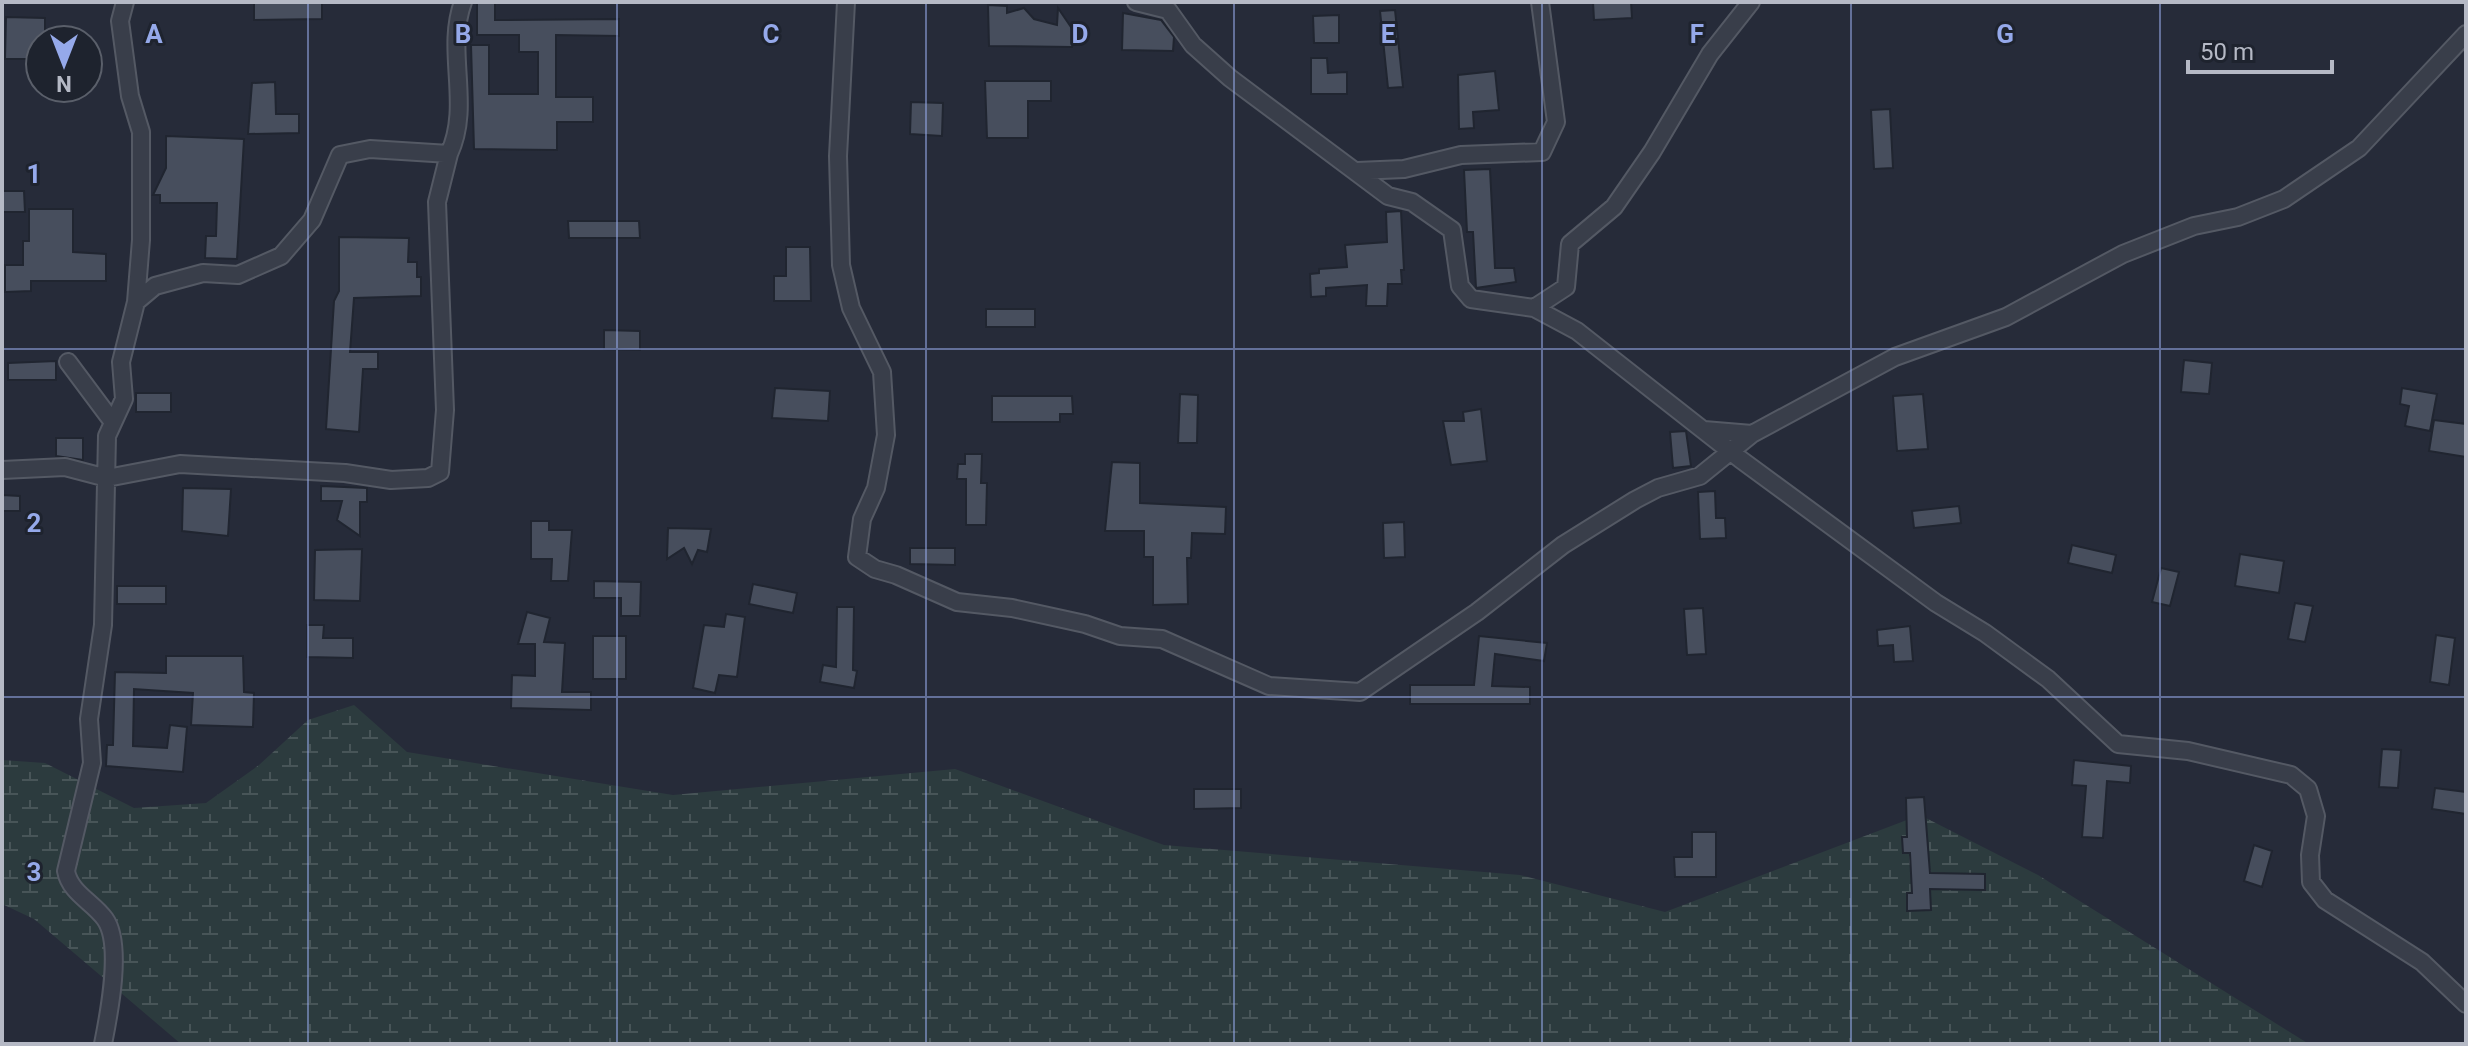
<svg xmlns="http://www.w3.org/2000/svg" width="2468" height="1046" viewBox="0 0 2468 1046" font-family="Roboto,sans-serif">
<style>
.wetland{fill:url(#wetland-marsh)}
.building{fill:#474e5d;stroke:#202530;stroke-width:2}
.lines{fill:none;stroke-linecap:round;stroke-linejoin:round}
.street-casing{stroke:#545964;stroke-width:20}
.street{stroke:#393e4a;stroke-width:16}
.grid{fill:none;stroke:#95a9ea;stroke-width:2;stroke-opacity:0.55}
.grid-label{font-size:26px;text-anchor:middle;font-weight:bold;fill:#95a9ea;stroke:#1e232e;stroke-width:6;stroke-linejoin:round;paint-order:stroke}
</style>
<defs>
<pattern id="wetland-marsh" width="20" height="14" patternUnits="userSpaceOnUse" patternTransform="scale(2)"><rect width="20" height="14" fill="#2c3b3e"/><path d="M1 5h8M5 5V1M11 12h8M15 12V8" fill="none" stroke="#485558"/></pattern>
</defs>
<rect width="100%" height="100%" fill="#262b39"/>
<path class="wetland" d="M354 705 407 752 673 795 955 769 1164 845 1520 875 1665 912 1920 815 2038 875 2309 1044H181L34 919 2 904V760L45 763 134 808 206 803 259 765 308 720Z"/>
<path class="building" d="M254 2H322V19L254 20Z
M477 2H495V20L619 19V36L556 35V97H593V122H557V150L474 149 471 45H489V94H538V52H519V35H477Z
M1593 2H1631L1632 18 1594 20Z
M988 5 1007 6V13L1024 8 1034 19 1057 25 1058 8 1075 33 1072 47 989 46Z
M1395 10 1403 87 1388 88 1380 11Z
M1123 13 1161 20 1174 37 1173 51 1122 50Z
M1339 15V43H1314L1313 16Z
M6 17 45 18V39L39 38V59H5Z
M1311 58H1327L1328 73 1347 72V94H1311Z
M1495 71 1499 110 1473 112 1474 128 1459 129 1458 75Z
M985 81H1051V101H1028V138H987Z
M275 82 276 114H299V133L248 134 252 83Z
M911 102 943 103 942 136 910 134Z
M1890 109 1893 168 1874 169 1871 110Z
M166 136 244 139 237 259 205 258 206 236H216L217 203H160V195H153L166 168Z
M1490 169 1495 268H1514L1516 282 1476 288 1473 232H1467L1464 170Z
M2 191H24L25 212H2Z
M29 209H73V252L106 254V281H31V291L5 292V265H23V241H29Z
M1401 211 1404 270H1401L1402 284H1388L1387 306H1366L1367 285 1326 288V296L1311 297 1310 274 1319 273V269L1347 267 1345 245 1387 242 1386 212Z
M568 221H639L640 238H569Z
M339 237 409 238 408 262H417V277H421V296L354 298 350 352H378V369H363L359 432 326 429 334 301 339 291Z
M786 247H810L811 301H774V276H786Z
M986 309H1035V327H986Z
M604 330 640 331V350L604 349Z
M2184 360 2212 363 2209 394 2181 392Z
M56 361V380H8V363Z
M775 388 830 391 828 421 772 418Z
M2402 388 2437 394 2430 431 2405 426 2409 406 2400 404Z
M136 393H171V412H136Z
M1180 394 1198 395 1197 443H1178Z
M1923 394 1928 449 1897 451 1893 396Z
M992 396H1072L1073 414H1060V422H992Z
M1481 409 1487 461 1451 465 1443 421H1464L1463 412Z
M2434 420 2466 424V457L2429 451Z
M1686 431 1691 466 1673 468 1670 432Z
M56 438H83V460L56 456Z
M965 454H982L981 483H987L986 525H966V479H957L958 464H965Z
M1112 462 1140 463V503L1226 507 1225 534 1192 533 1191 558H1187L1188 604 1153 605V557H1144V531H1105Z
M321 486 367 488V502H360V536L337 520 342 501H321Z
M183 488 231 489 228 536 182 531Z
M1715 491 1716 518H1725L1726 538 1700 539 1698 492Z
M2 495 20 496V511H2Z
M1959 506 1961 523 1914 528 1912 511Z
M531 521H549V530H572L568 581H551L552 559H531Z
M1404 522 1405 557 1384 558 1383 523Z
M668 528 711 529 707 552 698 550 692 564 684 548 667 559Z
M2072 545 2116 555 2112 573 2068 563Z
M910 548H955V565L910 564Z
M362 549 360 601 314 600 315 550Z
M2240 554 2284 561 2279 593 2235 586Z
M2161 568 2179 572 2170 606 2152 602Z
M594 581 641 582 640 616H621V598H594Z
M753 584 797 593 793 613 749 604Z
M117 586H166V604H117Z
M2295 603 2313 606 2305 642 2288 639Z
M837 607H854L853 670 857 671 854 688 820 682 823 665 836 667Z
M1703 608 1706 654 1687 655 1684 609Z
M527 612 550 618 544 642 565 643 562 692H591V710L511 708 512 675 535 676V644H518Z
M726 614 745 617 737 677 719 675 715 693 693 688 704 625 724 627Z
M307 625H324L323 638H353V658L307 657Z
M1910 626 1913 661 1894 662 1893 645 1878 646 1877 630Z
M2436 635 2455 638 2449 685 2430 682Z
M593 636H626V679H593Z
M1479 636 1547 643 1544 661 1495 654 1492 686 1530 687V704H1410V685H1474Z
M166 656H243L244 692 254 693 253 727 191 725 193 693 134 689 133 746 167 748 170 725 187 727 183 772 106 766 107 745H113L115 672 166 673Z
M2382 749 2401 750 2398 788 2379 787Z
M2074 760 2131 766 2130 783 2107 781 2103 838 2082 837 2086 786 2072 785Z
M2435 788 2466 792V814L2432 809Z
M1194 789H1241V808L1194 809Z
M1924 797 1930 873 1985 874V890L1930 889 1931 910 1907 911V893H1912L1910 853H1903L1902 837H1907L1906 798Z
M1692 832H1716V877H1675L1674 857H1692Z
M2254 845 2272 851 2262 887 2244 881Z"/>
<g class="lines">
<g class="street-casing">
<path id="street" d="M846 2 838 156 841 265 851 308 882 372 886 435 876 488 862 519 857 557 875 569 896 575 957 602 1012 608 1085 624 1120 636 1162 639 1269 686 1360 692 1477 612 1563 545 1635 500 1658 488 1700 476 1752 434 1895 357 2006 317 2123 254 2194 226 2238 217 2284 199 2359 148 2466 34
M1136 2 1168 10 1193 45 1230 78 1388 196 1412 202 1452 230 1460 286 1471 299 1534 308 1577 331 1740 459 1936 603 1985 633 2048 679 2118 744 2188 751 2291 775 2308 789 2316 816 2310 855 2311 882 2325 900 2422 962 2466 1004
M1357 171 1404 169 1461 155 1542 152 1556 122 1540 2
M136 302 155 286 203 273 238 275 281 256 312 220 340 155 370 149 449 154C472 105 445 51 463 2
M1534 308 1566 287 1570 244 1614 207 1652 152 1710 54 1751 2
M68 362 112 421
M1704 430 1752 434
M2 470 65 467 107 478 180 464 345 473 391 480 428 478 440 472 445 410 437 202 449 154
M103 1044C109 1014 123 944 105 919 93 902 70 893 66 871L92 763 89 719 103 625 107 436 124 399 121 362 136 302 141 240V132L130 96 120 21 125 2"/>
</g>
<use href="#street" class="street"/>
</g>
<path class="grid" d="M308 2V1044M617 2V1044M926 2V1044M1234 2V1044M1542 2V1044M1851 2V1044M2160 2V1044M2 349H2466M2 697H2466"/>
<g class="grid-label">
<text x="154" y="43">A</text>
<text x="463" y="43">B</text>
<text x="771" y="43">C</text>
<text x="1080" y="43">D</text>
<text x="1388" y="43">E</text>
<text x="1697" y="43">F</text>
<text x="2005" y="43">G</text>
<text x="34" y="183">1</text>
<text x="34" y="532">2</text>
<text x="34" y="881">3</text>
</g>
<rect width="2468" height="1046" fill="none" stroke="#b5b9c5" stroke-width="8"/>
<g transform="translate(64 64) rotate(180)"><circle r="38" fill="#1e232e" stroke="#5a5f6a" stroke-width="2"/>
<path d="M0-6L14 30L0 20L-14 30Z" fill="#95a9ea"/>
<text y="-12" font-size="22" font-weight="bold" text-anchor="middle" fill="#b5b9c5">N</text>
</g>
<path d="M2188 60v12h144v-12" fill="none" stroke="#b5b9c5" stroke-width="4"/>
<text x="2200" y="60" font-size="24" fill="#b5b9c5" stroke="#1e232e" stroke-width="6" paint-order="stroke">50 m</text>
</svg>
